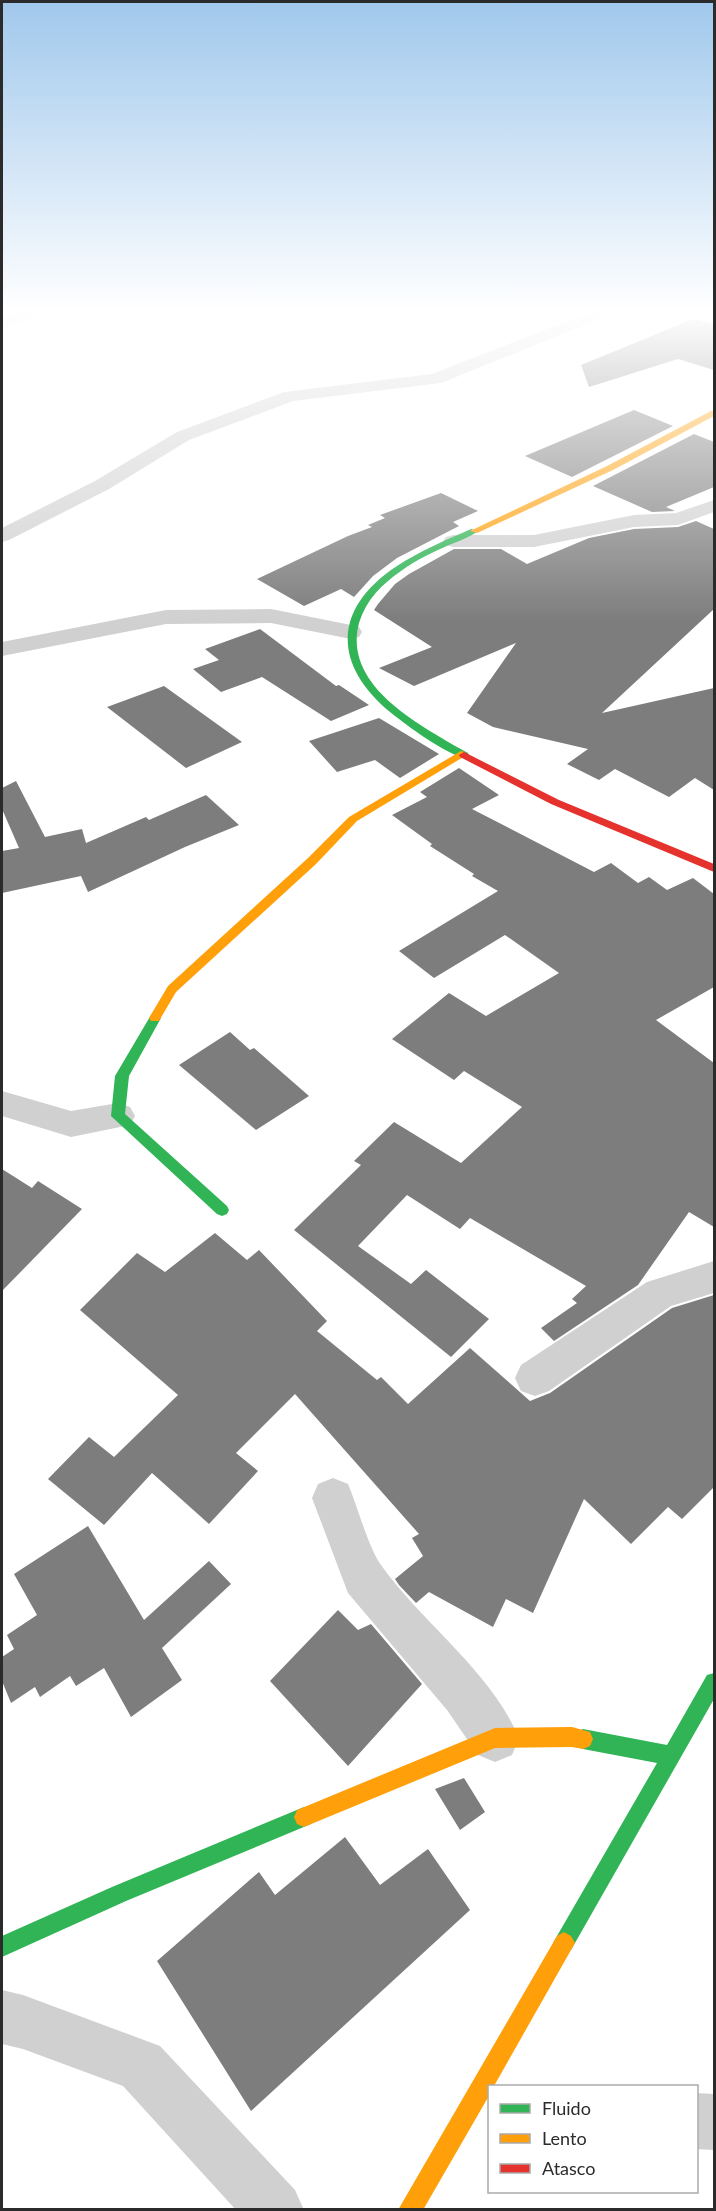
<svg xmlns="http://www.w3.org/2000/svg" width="716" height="2211" viewBox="0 0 716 2211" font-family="Lato,sans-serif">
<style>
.building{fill:#7d7d7d}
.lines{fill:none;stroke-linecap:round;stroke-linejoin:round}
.street{fill:#d0d0d0;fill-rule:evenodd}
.fast{fill:#30b455;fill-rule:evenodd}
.slow{fill:#ff9f0a;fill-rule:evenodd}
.jam{fill:#e5322d;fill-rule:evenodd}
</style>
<rect width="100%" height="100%" fill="#fff"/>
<path class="building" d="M693 319 714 324V370L678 359 589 387 581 365Z
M634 410 673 426 572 477 525 456Z
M694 434 714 442V487L666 507 675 511 652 512 593 486Z
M441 493 478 511 453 522 459 526 397 558 373 576 354 597 341 589 304 606 257 579 348 536 372 527 368 525 385 518 380 515Z
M696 521 714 529V609L602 713 714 688V790L695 778 669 797 615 769 599 780 567 764 588 749 493 727 467 713 516 643 414 686 379 668 432 647 374 610 378 604 395 584 409 574 454 549H501L527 564 589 538 634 529 678 527Z
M260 629 336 686 339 685 369 705 331 721 262 677 221 692 193 669 219 660 205 649Z
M164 686 242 742 186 768 107 707Z
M379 718 439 754 400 778 375 760 337 772 309 741Z
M459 768 499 795 472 809 594 872 611 863 638 883 649 877 667 890 693 878 714 894V987L656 1020 714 1063V1227L689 1212 638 1285 554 1341 541 1328 577 1303 572 1299 586 1286 470 1218 460 1229 407 1195 358 1246 411 1284 426 1270 489 1319 451 1357 294 1230 361 1165 354 1161 394 1122 461 1163 522 1107 464 1071 454 1080 392 1039 449 993 486 1016 559 973 505 935 434 978 399 951 498 891 472 876 474 874 430 846 432 844 392 815 427 797 420 792Z
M16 781 45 837 82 829 86 843 146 817 149 820 206 795 239 825 185 847 88 892 81 876 2 893V851L19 848 2 809V788Z
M230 1032 250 1050 254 1048 309 1096 256 1130 179 1065Z
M2 1169 32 1188 38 1181 82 1209 2 1291Z
M215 1233 247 1260 259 1250 327 1321 317 1331 377 1380 381 1377 408 1404 470 1348 530 1401 550 1393 672 1308 714 1295V1487L682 1519 668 1507 631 1544 584 1499 533 1613 506 1599 493 1627 429 1592 416 1603 399 1585 395 1579 423 1556 412 1538 419 1534 295 1394 236 1453 258 1471 209 1524 152 1473 104 1525 48 1479 89 1437 114 1457 178 1395 80 1310 137 1253 165 1272Z
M88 1526 144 1620 209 1561 231 1584 162 1648 182 1680 131 1717 104 1668 76 1686 70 1676 40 1697 35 1687 11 1703 2 1681V1657L14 1649 7 1635 37 1615 14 1574Z
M338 1610 358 1630 371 1624 422 1684 348 1766 270 1681Z
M464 1778 485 1812 460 1830 435 1789Z
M345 1837 380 1885 428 1849 470 1910 251 2111 157 1961 259 1872 275 1895Z"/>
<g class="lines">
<path class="street" d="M18 312H40L37 315 2 328V318Z
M591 312H612L609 315 441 383 293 401 189 440 109 489 9 540 2 542V528L95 481 177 432 284 392 432 374Z
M714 500V512L678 525 634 527 534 547H453L446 545 443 541 446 537 453 535H534L634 515 676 513Z
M271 609 351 625 359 627 362 632 359 637 351 639 271 623 166 624 2 656V642L166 610Z
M2 1091 71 1111 118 1103 130 1107 135 1116 130 1125 71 1137 2 1116Z
M714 1261V1293L671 1306 549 1391 535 1396 521 1391 515 1378 521 1365 647 1282Z
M333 1478 348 1484C357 1505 369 1549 381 1565 422 1623 491 1671 519 1738L512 1755 495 1762 478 1755 447 1710 348 1593 312 1498 318 1484Z
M2 1990 23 1995 160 2046 295 2190 304 2210H236L123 2086 23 2049 2 2044Z
M696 2093 714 2094V2150L696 2149Z"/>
<path class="fast" d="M471 529 478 531C470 537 459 541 449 545 433 552 416 560 401 571 382 584 366 600 359 623 342 687 423 727 468 753L469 755 464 758C441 751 409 727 390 712 332 664 333 608 397 566 420 551 446 540 471 529Z
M155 1013 161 1018 129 1076 125 1114 227 1206 229 1210 227 1214 222 1216 217 1214 111 1116 115 1076 151 1015Z
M714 1673V1699L571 1950 564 1954 557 1950 553 1943 557 1936 657 1763 583 1749 576 1746 573 1739 576 1732 583 1729 667 1745 707 1675Z
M304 1807 311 1810 314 1817 311 1824 126 1901 2 1957V1936L112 1887Z"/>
<path class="slow" d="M711 411H714V416L613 470 477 533 470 531 607 466Z
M461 751 465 752V756L357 821 316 864 176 992 159 1021H151L149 1018 168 986 308 858 349 817Z
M572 1727 590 1732 593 1739 590 1746 583 1749 572 1747 495 1748 304 1827 297 1824 294 1817 297 1810 495 1728Z
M564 1932 571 1936 575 1943 571 1950 494 2086H490V2094L423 2210H398L557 1936Z"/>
<path class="jam" d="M464 752 559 800 714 864V872L551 804 460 757 459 755Z"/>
</g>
<linearGradient id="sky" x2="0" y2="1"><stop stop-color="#a0c8ec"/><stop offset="0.5" stop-color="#fff"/><stop offset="1" stop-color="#fff" stop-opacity="0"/></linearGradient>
<rect width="716" height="621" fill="url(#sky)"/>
<rect width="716" height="2211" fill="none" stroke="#2b2b2b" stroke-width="6"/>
<rect x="488" y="2085" width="210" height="108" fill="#ffffff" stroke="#aaaaaa" stroke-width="1.5"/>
<rect x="500" y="2104" width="30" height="9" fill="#30b455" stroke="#aaaaaa" stroke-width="1.5"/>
<text x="542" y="2115" font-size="18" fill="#2b2b2b">Fluido</text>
<rect x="500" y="2134" width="30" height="9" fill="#ff9f0a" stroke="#aaaaaa" stroke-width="1.5"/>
<text x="542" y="2145" font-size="18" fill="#2b2b2b">Lento</text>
<rect x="500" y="2164" width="30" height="9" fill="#e5322d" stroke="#aaaaaa" stroke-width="1.5"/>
<text x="542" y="2175" font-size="18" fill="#2b2b2b">Atasco</text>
</svg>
